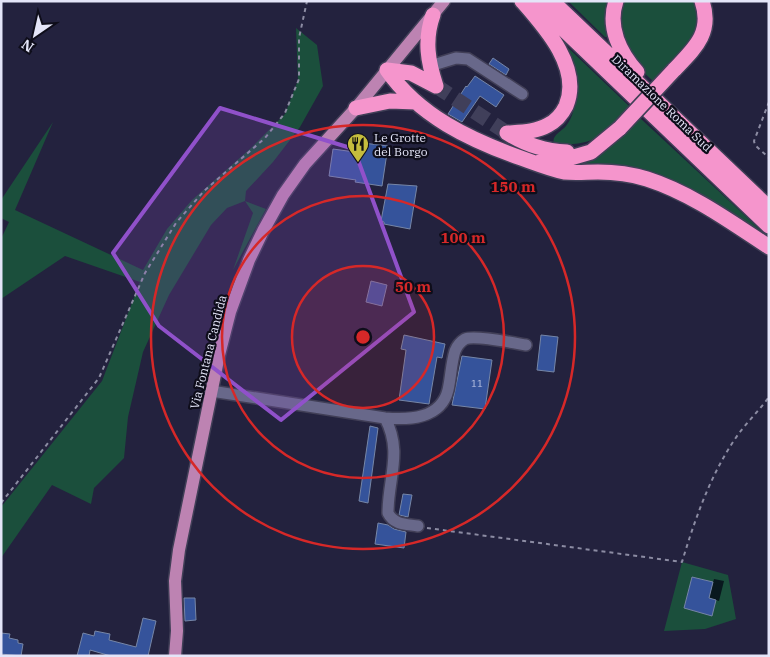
<svg xmlns="http://www.w3.org/2000/svg" width="770" height="657" viewBox="0 0 770 657" font-family="'IBM Plex Serif',serif">
<style>
.green{fill:#1b4f3c;fill-rule:evenodd}
.water{fill:#09181e}
.building{fill:#35539b;stroke:#7686a7}
.lines{fill:none;stroke-linecap:round;stroke-linejoin:round}
.highway-tunnel{stroke:#403f5a;stroke-width:15;stroke-dasharray:15 8;stroke-linecap:butt}
.minor-casing{stroke:#413f57;stroke-width:14}
.major-casing{stroke:#413f57;stroke-width:15}
.highway-casing{stroke:#413f57;stroke-width:18}
.path{stroke:#8c8ca3;stroke-width:2;stroke-dasharray:4 4;stroke-linecap:butt}
.minor{stroke:#68688a;stroke-width:11}
.major{stroke:#bd83b2;stroke-width:12}
.highway{stroke:#f595cc;stroke-width:15}
.highway-bridge-casing{stroke:#413f57;stroke-width:18;stroke-linecap:butt}
.highway-bridge{stroke:#f595cc;stroke-width:15}
.marked{fill:#9051ca;fill-opacity:0.2;stroke:#9051ca;stroke-width:4;stroke-linejoin:round}
.ring{fill:none;stroke:#d62828;stroke-width:2.5}
.labels{text-anchor:middle;dominant-baseline:central;stroke-width:4.5;stroke-linejoin:round;paint-order:stroke}
.number-label{font-size:10px;fill:#b8c0e1}
.street-label{font-size:12px;fill:#e4e5f8;stroke:#0e0d1a}
.poi-label{font-size:12px;fill:#e4e5f8;stroke:#0e0d1a;text-anchor:start}
.centre{fill:#d62828;stroke:#0e0d1a;stroke-width:2.5}
.ring-label{font-size:15px;text-anchor:middle;font-weight:bold;fill:#d62828;stroke:#0e0d1a;stroke-width:4.5;stroke-linejoin:round;paint-order:stroke}
</style>
<rect width="100%" height="100%" fill="#23223e"/>
<path class="green" d="M568 1H607L605 18 608 37H605Z
M619 1H695C708 36 674 60 653 81L640 69 623 45Z
M296 28 317 45 323 86 300 127 273 162 246 191 245 201 266 209 233 270 253 213 245 201 227 208 211 225 169 295 143 352 128 417 124 458 94 488 91 504 52 485 1 558V507L102 381 140 282 65 256 1 299V239L9 222 1 218V200L53 122 15 210 143 270 167 229 192 200 251 148 285 114 298 80Z
M562 42 630 107C612 126 602 142 573 144 566 145 561 145 554 143 551 136 562 131 566 126 573 117 575 106 576 95Z
M640 118 769 238 689 193 573 165C604 156 618 139 640 118Z
M682 562 728 575 736 619 705 629 664 631ZM692 577 713 582 709 598 719 600H716L712 616 684 608Z"/>
<path class="water" d="M714 579 724 581 719 601 709 598Z"/>
<path class="building" d="M493 58 509 69 506 75 489 64Z
M475 76 504 95 496 107 480 96 462 122 448 114 466 86 467 87Z
M363 143 388 146 382 186 355 182 356 180 329 176 333 149 362 153Z
M388 184 417 186 410 229 384 224V222L381 221Z
M371 281 387 285 382 306 366 302Z
M404 335 445 344 442 358 437 357 429 404 399 400 406 350 401 349Z
M541 335 558 337 554 372 537 370Z
M462 356 492 360 485 409 452 405Z
M370 426 378 428 368 503 359 501Z
M403 494 412 495 408 517 399 515Z
M378 523 388 525 394 529 406 532 404 548 375 544Z
M692 577 713 582 709 598 716 600 712 616 684 608Z
M184 598H195L196 620 185 621Z
M143 618 156 621 148 656H111L90 650 89 656H77L83 633 94 636 95 631 110 634 109 640 136 647Z
M1 633 10 634 9 638 18 640V643L23 644 21 656 1 654Z"/>
<g class="lines">
<path class="highway-tunnel" d="M436 86 507 133"/>
<g class="minor-casing">
<path id="minor" d="M430 66 456 58 468 59 522 94
M211 391 385 418C409 420 441 419 448 390 451 377 451 364 455 351 457 346 460 342 465 339 475 335 514 343 526 345
M385 418C403 452 388 478 388 513 394 525 406 524 418 526"/>
</g>
<g class="major-casing">
<path id="major" d="M175 656 177 631 175 581 179 550 219 355 230 312 249 260 263 231 283 195 305 164 356 108 444 1"/>
</g>
<g class="highway-casing">
<path id="highway" d="M534 1 769 226
M552 1 769 208
M616 1C607 27 620 53 637 72
M433 15C424 40 428 62 436 86
M387 70C419 116 470 140 521 158 535 163 550 169 564 172 576 173 587 172 598 172 615 172 631 174 647 179 691 193 731 222 769 247
M387 70 411 73 436 86
M674 70C694 49 713 33 702 1
M356 108 390 101 416 102
M507 133C520 132 536 132 548 125 556 121 562 114 566 106 582 68 545 27 522 1
M507 133C526 145 544 151 567 152
M540 162 567 159 591 152 620 128"/>
</g>
<path class="path" d="M769 102 754 141 755 145 769 158
M1 503 99 378 145 273 176 223 204 191 265 138 285 113 299 79V38L307 1
M427 528 682 562C695 519 710 476 735 439 745 424 758 412 769 397"/>
<use href="#minor" class="minor"/>
<use href="#major" class="major"/>
<use href="#highway" class="highway"/>
<g class="highway-bridge-casing">
<path id="highway-bridge" d="M620 128 674 70"/>
</g>
<use href="#highway-bridge" class="highway-bridge"/>
</g>
<path class="marked" d="M220 108 354 149 414 312 281 420 159 326 113 253Z"/>
<circle cx="363" cy="337" r="71" fill="#d62828" fill-opacity=".12"/>
<g class="ring">
<circle cx="363" cy="337" r="71"/>
<circle cx="363" cy="337" r="141"/>
<circle cx="363" cy="337" r="212"/>
</g>
<defs>
<g id="restaurant-pin" transform="scale(1.125)"><path d="M0 17L-7.5 6A9.5 9.5 0 1 1 7.5 6Z" fill="#c5bc3d" stroke="#0e0d1a"/><path d="M-5-6h1v4h1v-4h1v4h1v-4h1v5L-1.5 .5V6h-2V.5L-5-1ZM5-6V6H3V1.5H1.5Q1.5-4 5-6Z" fill="#111"/></g>
</defs>
<g fill-rule="evenodd">
<use href="#restaurant-pin" x="358" y="144"/>
</g>
<g class="labels">
<g class="number-label">
<text x="477" y="383">11</text>
</g>
<g class="street-label">
<text transform="translate(662 103) rotate(44)">Diramazione Roma Sud</text>
<text transform="translate(208 352) rotate(-76)">Via Fontana Candida</text>
</g>
<g class="poi-label">
<text x="374" y="137">Le Grotte<tspan x="374" dy="14">del Borgo</tspan></text>
</g>
</g>
<circle cx="363" cy="337" r="8" class="centre"/>
<g class="ring-label">
<text x="513" y="192">150 m</text>
<text x="463" y="243">100 m</text>
<text x="413" y="292">50 m</text>
</g>
<rect width="770" height="657" fill="none" stroke="#e4e5f8" stroke-width="5"/>
<g transform="translate(35 35) rotate(214)" stroke="#0e0d1a" stroke-width="4" paint-order="stroke">
<path d="M0-4L9 19L0 12L-9 19Z" fill="#e4e5f8"/>
<text y="-8" font-size="14" font-weight="bold" text-anchor="middle" fill="#e4e5f8">N</text>
</g>
</svg>
